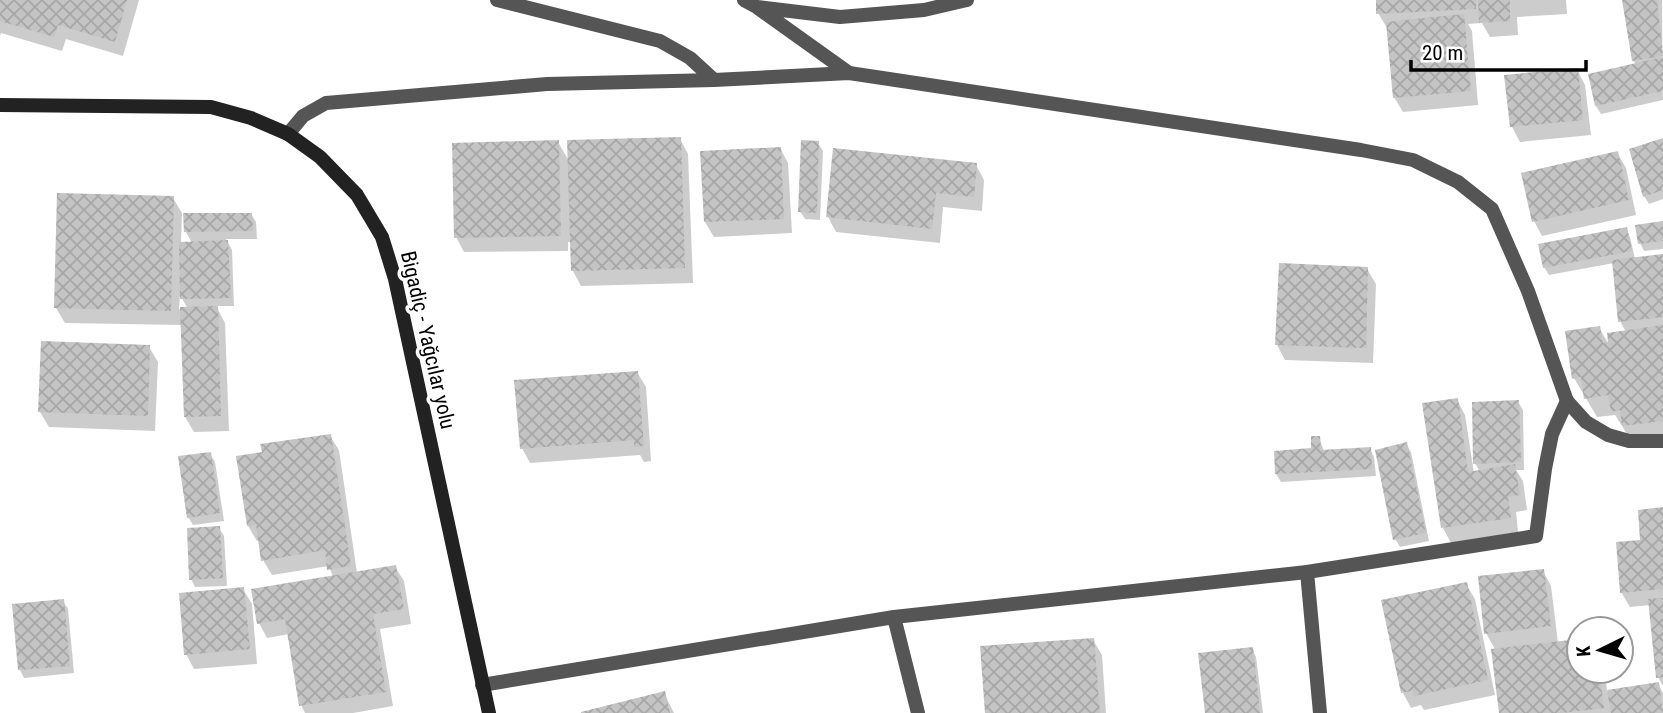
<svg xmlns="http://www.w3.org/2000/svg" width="1663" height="713" viewBox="0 0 1663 713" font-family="'Roboto Condensed',sans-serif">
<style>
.shadow{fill:#0003;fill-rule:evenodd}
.building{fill:url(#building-cross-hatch)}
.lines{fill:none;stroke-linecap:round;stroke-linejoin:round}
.service{stroke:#555;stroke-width:14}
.minor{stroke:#555;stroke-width:14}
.tertiary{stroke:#555;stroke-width:14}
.secondary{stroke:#222;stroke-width:14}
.labels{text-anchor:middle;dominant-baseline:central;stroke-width:7;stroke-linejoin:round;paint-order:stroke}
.street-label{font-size:21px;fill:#000;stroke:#fff}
</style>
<defs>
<pattern id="building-cross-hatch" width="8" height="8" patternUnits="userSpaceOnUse" patternTransform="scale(1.75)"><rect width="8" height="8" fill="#c4c4c4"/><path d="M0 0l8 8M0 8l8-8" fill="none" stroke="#a7a7a7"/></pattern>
</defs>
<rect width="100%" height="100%" fill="#fff"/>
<path class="shadow" d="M0 0H139L123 56 66 39 62 51 1 33 0 36Z
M1377 0H1566L1567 14 1517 17 1518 35 1490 37 1482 23 1468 24 1472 31 1478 105 1403 112 1394 97 1387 28 1378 13Z
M1624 0H1662L1663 100 1601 114 1596 106 1590 75 1636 65 1633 60Z
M1577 70 1585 85 1591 135 1520 142 1512 127Z
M680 139 688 154 693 283 581 286 573 271 572 242H568V251L464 252 456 237 558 142 569 161Z
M1663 140V199L1649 204 1644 196Z
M818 143 823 151 820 220 805 219 800 211Z
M780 148 788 163 792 233 714 237 705 222Z
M1617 153 1626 168 1636 215 1542 236 1534 221Z
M976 165 984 180 982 211 943 207 940 243 836 232 828 217Z
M173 198 182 213 181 243H192L186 232 251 214 256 222 257 239H226L232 250 234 306H216L225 323 229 431 194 432 185 417 182 325 65 323 56 308ZM180 295 188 309H179Z
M1663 223V249L1644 251 1640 243Z
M1626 229 1630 237 1635 259 1663 256V441L1634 445 1615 415 1597 417 1574 378 1599 328 1610 346 1626 332 1620 321 1614 263 1549 275 1544 267Z
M1367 269 1376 284 1373 363 1285 360 1277 345Z
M149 347 158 362 155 431 49 427 40 412Z
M637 372 646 387 651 461 644 462 640 455 530 463 522 448Z
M1457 400 1465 415 1474 473 1480 472 1475 463 1518 402 1523 410 1524 470H1516L1523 481 1527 510 1516 512 1518 532 1451 543 1443 528Z
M330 436 339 450 357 573 395 567 404 581 411 624 380 629 393 706 353 713H305L301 705 289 634 267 638 259 623 333 577 329 566 272 575 263 560 260 540 257 541 248 526 264 453Z
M1319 438 1324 451 1370 449 1374 457 1376 476 1281 482 1276 474 1313 450Z
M1406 444 1411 452 1429 541 1400 547 1395 539Z
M210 454 215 462 224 521 193 525 188 517Z
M1663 509V686L1658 677 1650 605 1630 607 1621 592 1641 542Z
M219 528 224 536 227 586 195 587 191 579Z
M1543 571 1551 586 1558 643 1579 641V671H1605L1607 692 1658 684 1663 693V713H1500L1496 651 1486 633Z
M1466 584 1475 599 1495 695 1424 710 1421 705 1411 708 1403 693 1383 601Z
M243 589 252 604 257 664 194 669 186 654Z
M63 601 68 609 74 673 24 678 20 670Z
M1093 640 1102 655 1106 713H987Z
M1252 649 1256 657 1263 713H1207Z
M664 693 674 713H586Z"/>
<path class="building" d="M0 0H127L115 42 58 25 54 37 0 21Z
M1376 0H1476V9L1376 14Z
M1478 0H1510V21L1479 23Z
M1622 0H1657L1663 56 1632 61Z
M1464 14 1471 91 1393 98 1386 22Z
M1663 57V91L1595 106 1588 74Z
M1578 68 1583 120 1510 127 1504 75Z
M681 137 685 268 571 271 567 140Z
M1663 138V190L1643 197 1629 149Z
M559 140 561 236 454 238 452 143Z
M801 140 819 141 817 213 798 212Z
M781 147 784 219 704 222 700 151Z
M833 148 977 163 974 197 936 193 932 229 826 217Z
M1618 151 1629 200 1532 222 1521 173Z
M57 193 174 196 171 311 54 308Z
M183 213H252L253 231 184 232Z
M1663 221V241L1638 244 1635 225Z
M1627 227 1632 251 1543 268 1538 244Z
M228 240 231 298 180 299 179 242Z
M1663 254V317L1618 322 1612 260Z
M1279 263 1368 267 1366 348 1275 345Z
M218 306 221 416 184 417 180 307Z
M1663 325V421L1622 426 1620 410 1611 412 1608 395 1584 399 1581 377 1572 379 1565 331 1600 326 1603 343 1608 342 1607 333Z
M41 341 150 345 148 416 38 412Z
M638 371 644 446 634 447V440L520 449 514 380Z
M1458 398 1468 472 1515 464 1520 495 1508 497 1511 518 1441 528 1422 403Z
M1519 400 1521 462 1473 464 1472 402Z
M331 434 351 566 327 570 325 550 261 561 256 525 247 526 236 456 262 452 260 444Z
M1311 436H1320L1321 450 1371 447 1372 469 1275 474 1274 451 1311 448Z
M1407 442 1426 533 1393 540 1375 450Z
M211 452 220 513 187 518 178 456Z
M1663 507V589L1620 593 1616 542 1640 540 1638 510Z
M220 526 223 578 189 580 187 528Z
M396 565 404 609 373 614 386 692 299 706 285 619 257 624 251 589Z
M1544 569 1551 626 1484 634 1478 576Z
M1467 582 1488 680 1414 696 1412 691 1401 693 1381 600Z
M244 587 250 649 184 655 179 593Z
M1663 598V677L1656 678 1648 599Z
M64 599 70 666 18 670 12 604Z
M1094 638 1100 713H985L980 646Z
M1579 639V671H1599L1604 708 1562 713H1499L1491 649Z
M1253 647 1260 713H1205L1198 653Z
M1659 682 1663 713H1611L1607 690Z
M665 691 670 713H581V712Z"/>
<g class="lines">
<path class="service" d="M1307 572 1320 713"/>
<path class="minor" d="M744 0 757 7 840 17 924 10 967 0
M758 8 849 73
M894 617 918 713
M482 685 894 617 1307 572 1536 536 1545 469 1552 434 1567 401"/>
<path class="tertiary" d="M497 0 660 41 690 58 714 80
M288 134 303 116 326 103 547 84 714 80 849 73 1361 150 1413 160 1458 182 1492 209 1528 291 1567 401 1586 422 1608 435 1629 441H1663"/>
<path class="secondary" d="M0 105 211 107 251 118 288 134 320 157 357 195 382 237 395 279 489 713"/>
</g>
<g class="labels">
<g class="street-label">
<text transform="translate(428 340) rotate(77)">Bigadiç - Yağcılar yolu</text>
</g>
</g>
<g transform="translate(1600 650) rotate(265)"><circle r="33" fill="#ffffff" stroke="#999999" stroke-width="2"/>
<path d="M0-5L12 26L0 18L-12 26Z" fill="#000000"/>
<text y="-10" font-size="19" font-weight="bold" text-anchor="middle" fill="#000000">K</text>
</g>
<path d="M1411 60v10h175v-10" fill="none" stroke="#000000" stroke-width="3.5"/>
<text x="1422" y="60" font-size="21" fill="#000000" stroke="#ffffff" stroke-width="5" paint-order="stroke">20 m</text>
</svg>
